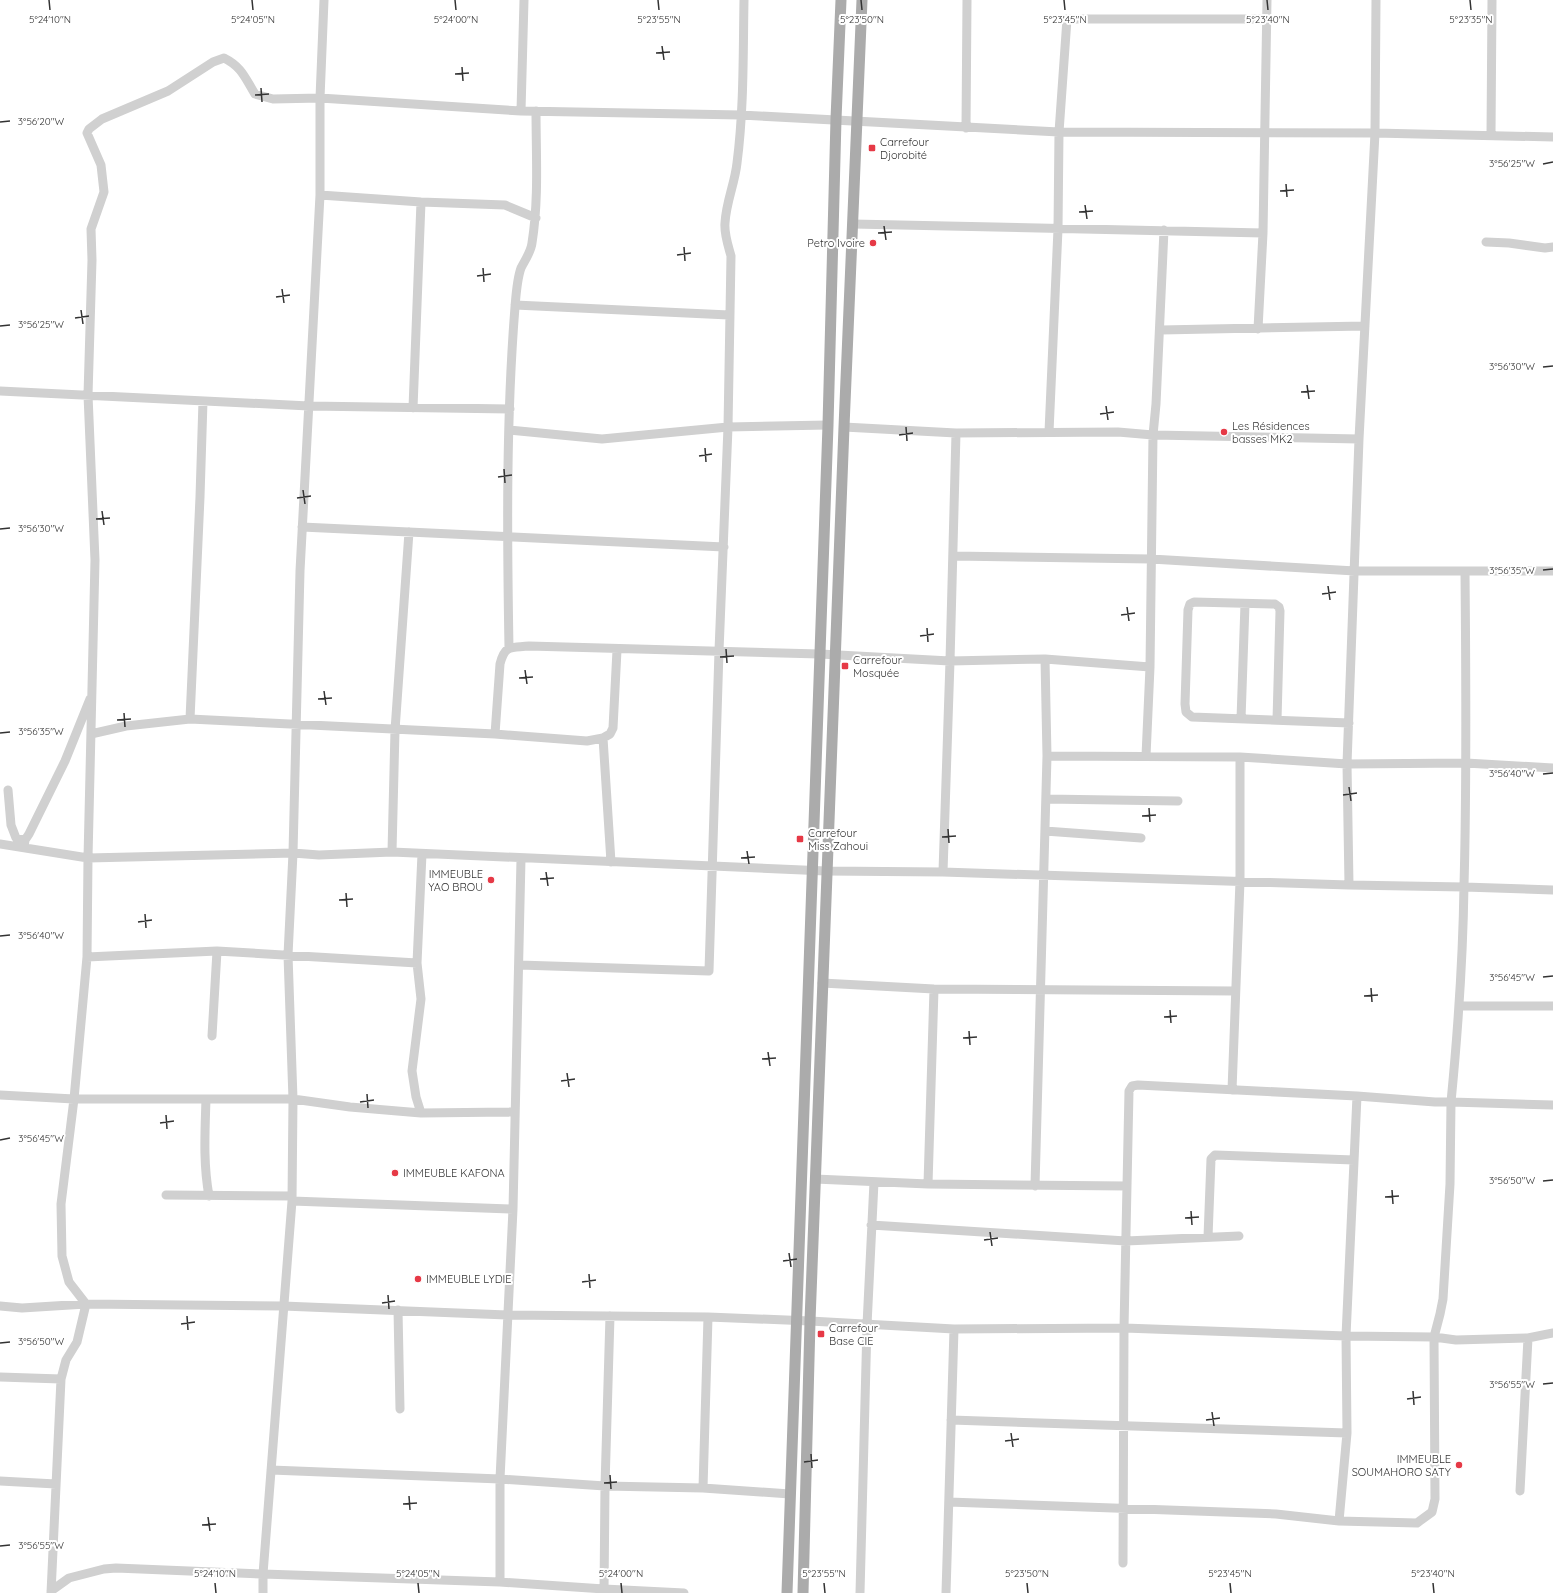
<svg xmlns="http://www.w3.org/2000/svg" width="1553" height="1593" viewBox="0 0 1553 1593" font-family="Quicksand,sans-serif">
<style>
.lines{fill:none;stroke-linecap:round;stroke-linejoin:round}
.minor{stroke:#d0d0d0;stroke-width:9}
.major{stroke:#ababab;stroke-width:11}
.ticks{fill:none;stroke:#333;stroke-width:1.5}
.poi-dot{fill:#e63946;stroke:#fff;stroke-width:1.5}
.labels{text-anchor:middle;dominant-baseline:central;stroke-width:4;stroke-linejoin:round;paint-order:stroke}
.poi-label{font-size:11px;fill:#333;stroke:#fff;text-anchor:start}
.ticks-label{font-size:10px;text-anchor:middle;fill:#333;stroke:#fff;stroke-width:4;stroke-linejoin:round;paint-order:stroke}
</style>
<rect width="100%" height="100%" fill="#fff"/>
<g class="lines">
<path class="minor" d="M521 111 524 0
M966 128 967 0
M1491 135 1492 0
M1553 137 1375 133 1059 132 741 115 521 111 320 98 273 99 255 94C245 78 242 67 224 58L213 62 168 91 102 119 89 129 87 133 101 165 104 192 91 229 92 260 88 395 95 560 88 858 293 853 319 855 392 852 826 871 943 872 1349 885 1464 887 1553 890
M320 195 421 202 505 205 536 218
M853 224 1263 233
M1486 242 1509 243 1545 248 1553 247
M515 305 729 315
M1258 329 1263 233 1267 0
M1161 330 1365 326
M0 391 309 406 510 409
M413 408 421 202
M844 427 956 433 1118 432 1153 435 1359 439
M509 430 602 439 728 427 828 425
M1049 432 1058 229 1059 132 1067 19H1266
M302 527 724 547
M953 556 1151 559 1355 571H1553
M509 648C507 534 506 420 515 307 516 295 517 279 521 268 525 260 531 252 532 243 539 199 536 155 536 111
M190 719 200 497 203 401
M1241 719 1245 604
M1277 720 1280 611 1279 607 1275 604 1194 602 1190 604 1188 610 1185 704 1186 712 1192 717 1349 723
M91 734 126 726 190 719 495 734 587 741 603 738 610 734 613 728 617 650
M495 734 500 664C505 644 511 648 529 646L820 654 950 661 1045 659 1150 667
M603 738 611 862
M1047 756 1240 757 1347 764 1466 763 1553 768
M1146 756 1150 667 1153 435 1156 404 1164 230
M8 790 11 825 16 838 25 840
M1046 799 1178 801
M1045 831 1141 838
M0 844 88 858 87 957 74 1099 61 1204 62 1256 69 1282 86 1304 77 1342 66 1360 61 1379 51 1593
M24 847 25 840 29 834 65 761 90 699
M392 852 395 730 409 532
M943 872 950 661 956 433
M1349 885 1347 764 1359 439 1375 133 1376 0
M87 957 217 951 417 963
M519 965 709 971 719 651 728 427 731 256C728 245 724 234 725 223 726 202 735 183 737 163 744 109 743 54 744 0
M822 983 934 989 1235 991
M1459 1006H1553
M212 1036 217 951
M1232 1090 1240 881V757
M0 1095 74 1099H293L350 1107 421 1113 515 1112
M206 1099C205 1132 203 1163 209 1196
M421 1113 416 1097 412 1071 421 999 417 963 422 854
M815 1179 928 1184 1127 1186
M928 1184 934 989
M1035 1186 1047 756 1045 659
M166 1195 292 1196
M292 1201 293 1099 288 955 293 853 300 571 320 195V98L324 0
M871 1225 1126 1241 1239 1236
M1208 1237 1211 1159 1215 1155 1354 1160
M0 1306 22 1308 86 1304 283 1306 507 1315 708 1317 810 1321 954 1329 1124 1328 1346 1336 1434 1337 1456 1340 1528 1338 1553 1333
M398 1310 400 1409
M0 1377 61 1379
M951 1420 1347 1433
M271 1470 500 1479 605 1486 703 1488 790 1494
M0 1481 56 1484
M703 1488 708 1317
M1520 1491 1528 1338
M949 1502 1276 1514 1339 1521 1417 1523 1432 1512 1435 1499 1434 1337 1440 1314 1443 1299 1450 1184 1451 1102 1553 1105
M1339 1521 1347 1433 1346 1336 1357 1096
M1123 1563 1124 1328 1129 1091 1132 1086 1138 1085 1357 1096 1435 1102H1451C1458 1030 1463 957 1464 885 1467 780 1466 676 1465 571
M500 1582V1479L513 1209 521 859
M51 1591 69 1578 104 1569 116 1568 263 1574 500 1582 604 1589 684 1593
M263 1593V1574L292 1201 513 1209
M604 1593 605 1486 610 1316
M860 1593 867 1325 874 1182
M946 1593 954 1329"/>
<path class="major" d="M787 1593 828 425 836 119 841 0
M803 1593 810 1321 844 427 862 0"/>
</g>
<path class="ticks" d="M49 0 50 10M252 0 253 10M455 0 456 10M658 0 659 10M861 0 862 10M1064 0 1065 10M1267 0 1268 10M1470 0 1471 10M662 46 664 60M656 53 670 52M462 67 463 81M455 74 469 73M261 88 262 102M255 95 269 94M0 122 10 121M1543 164 1553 162M1286 184 1287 197M1280 191 1294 190M1085 205 1087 219M1079 212 1093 211M884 226 886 240M878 233 892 232M684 247 685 261M677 255 691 253M483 268 484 282M477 276 491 274M282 289 284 303M276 297 290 295M81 310 83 324M75 318 89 316M0 326 10 325M1543 367 1553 366M1307 385 1309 399M1301 392 1315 391M1106 406 1108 420M1100 414 1114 412M906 427 907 441M899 435 913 433M705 448 706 462M699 456 712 454M504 469 505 483M498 477 512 475M303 490 305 504M297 498 311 496M102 511 104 525M96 519 110 518M0 529 10 528M1543 570 1553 569M1328 586 1330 600M1322 594 1336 592M1127 607 1129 621M1121 615 1135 613M927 628 928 642M920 636 934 634M726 649 727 663M720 657 734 656M525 670 527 684M519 678 533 677M324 691 326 705M318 699 332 698M124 713 125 727M117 720 131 719M0 733 10 732M1543 774 1553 773M1349 787 1351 801M1343 795 1357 793M1149 808 1150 822M1142 816 1156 815M948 829 949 843M942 837 956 836M747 851 749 864M741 858 755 857M546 872 548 886M540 879 554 878M346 893 347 907M339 900 353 899M145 914 146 928M138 922 152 920M0 936 10 935M1543 977 1553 976M1371 988 1372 1002M1364 996 1378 995M1170 1010 1171 1023M1164 1017 1177 1016M969 1031 970 1045M963 1038 977 1037M768 1052 770 1066M762 1059 776 1058M567 1073 569 1087M561 1081 575 1079M367 1094 368 1108M360 1102 374 1100M166 1115 167 1129M160 1123 174 1121M0 1140 10 1138M1543 1181 1553 1180M1392 1190 1393 1204M1385 1197 1399 1196M1191 1211 1192 1225M1185 1218 1199 1217M990 1232 992 1246M984 1240 998 1238M789 1253 791 1267M783 1261 797 1259M589 1274 590 1288M582 1282 596 1280M388 1295 389 1309M382 1303 395 1301M187 1316 188 1330M181 1324 195 1322M0 1343 10 1342M1543 1384 1553 1383M1413 1391 1414 1405M1407 1399 1421 1397M1212 1412 1214 1426M1206 1420 1220 1418M1011 1433 1013 1447M1005 1441 1019 1439M811 1454 812 1468M804 1462 818 1460M610 1475 611 1489M604 1483 617 1482M409 1496 410 1510M403 1504 417 1503M208 1517 210 1531M202 1525 216 1524M0 1546 10 1545M215 1583 216 1593M418 1583 419 1593M621 1583 622 1593M824 1583 825 1593M1027 1583 1028 1593M1230 1583 1231 1593M1433 1583 1434 1593"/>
<g class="poi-dot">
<rect x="868" y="144" width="8" height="8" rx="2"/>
<circle cx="873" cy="243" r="4"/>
<circle cx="1224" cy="432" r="4"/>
<rect x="841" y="662" width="8" height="8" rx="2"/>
<rect x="796" y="835" width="8" height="8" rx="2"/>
<circle cx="491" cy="880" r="4"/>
<circle cx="395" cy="1173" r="4"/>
<circle cx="418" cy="1279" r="4"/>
<rect x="817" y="1330" width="8" height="8" rx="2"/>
<circle cx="1459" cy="1465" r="4"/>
</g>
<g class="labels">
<g class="poi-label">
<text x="880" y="142">Carrefour<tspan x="880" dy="13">Djorobité</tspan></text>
<text x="865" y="243" text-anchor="end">Petro Ivoire</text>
<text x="1232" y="426">Les Résidences<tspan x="1232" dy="13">basses MK2</tspan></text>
<text x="853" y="660">Carrefour<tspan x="853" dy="13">Mosquée</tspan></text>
<text x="808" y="833">Carrefour<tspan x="808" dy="13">Miss Zahoui</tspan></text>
<text x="483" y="874" text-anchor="end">IMMEUBLE<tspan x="483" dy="13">YAO BROU</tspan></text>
<text x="403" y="1173">IMMEUBLE KAFONA</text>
<text x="426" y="1279">IMMEUBLE LYDIE</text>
<text x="829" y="1328">Carrefour<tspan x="829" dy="13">Base CIE</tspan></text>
<text x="1451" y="1459" text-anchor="end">IMMEUBLE<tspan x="1451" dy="13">SOUMAHORO SATY</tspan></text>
</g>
</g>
<g class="ticks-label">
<text x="50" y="23">5°24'10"N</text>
<text x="253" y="23">5°24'05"N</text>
<text x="456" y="23">5°24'00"N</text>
<text x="659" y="23">5°23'55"N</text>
<text x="862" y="23">5°23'50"N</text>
<text x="1065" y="23">5°23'45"N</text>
<text x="1268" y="23">5°23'40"N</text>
<text x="1471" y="23">5°23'35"N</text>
<text x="41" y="125">3°56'20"W</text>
<text x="1512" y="167">3°56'25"W</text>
<text x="41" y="328">3°56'25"W</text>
<text x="1512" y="370">3°56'30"W</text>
<text x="41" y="532">3°56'30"W</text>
<text x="1512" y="574">3°56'35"W</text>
<text x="41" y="735">3°56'35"W</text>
<text x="1512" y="777">3°56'40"W</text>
<text x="41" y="939">3°56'40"W</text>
<text x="1512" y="981">3°56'45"W</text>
<text x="41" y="1142">3°56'45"W</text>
<text x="1512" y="1184">3°56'50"W</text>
<text x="41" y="1345">3°56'50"W</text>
<text x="1512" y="1388">3°56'55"W</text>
<text x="41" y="1549">3°56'55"W</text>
<text x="215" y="1577">5°24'10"N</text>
<text x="418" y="1577">5°24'05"N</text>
<text x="621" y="1577">5°24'00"N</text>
<text x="824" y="1577">5°23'55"N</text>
<text x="1027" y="1577">5°23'50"N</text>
<text x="1230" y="1577">5°23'45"N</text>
<text x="1433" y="1577">5°23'40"N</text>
</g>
</svg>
